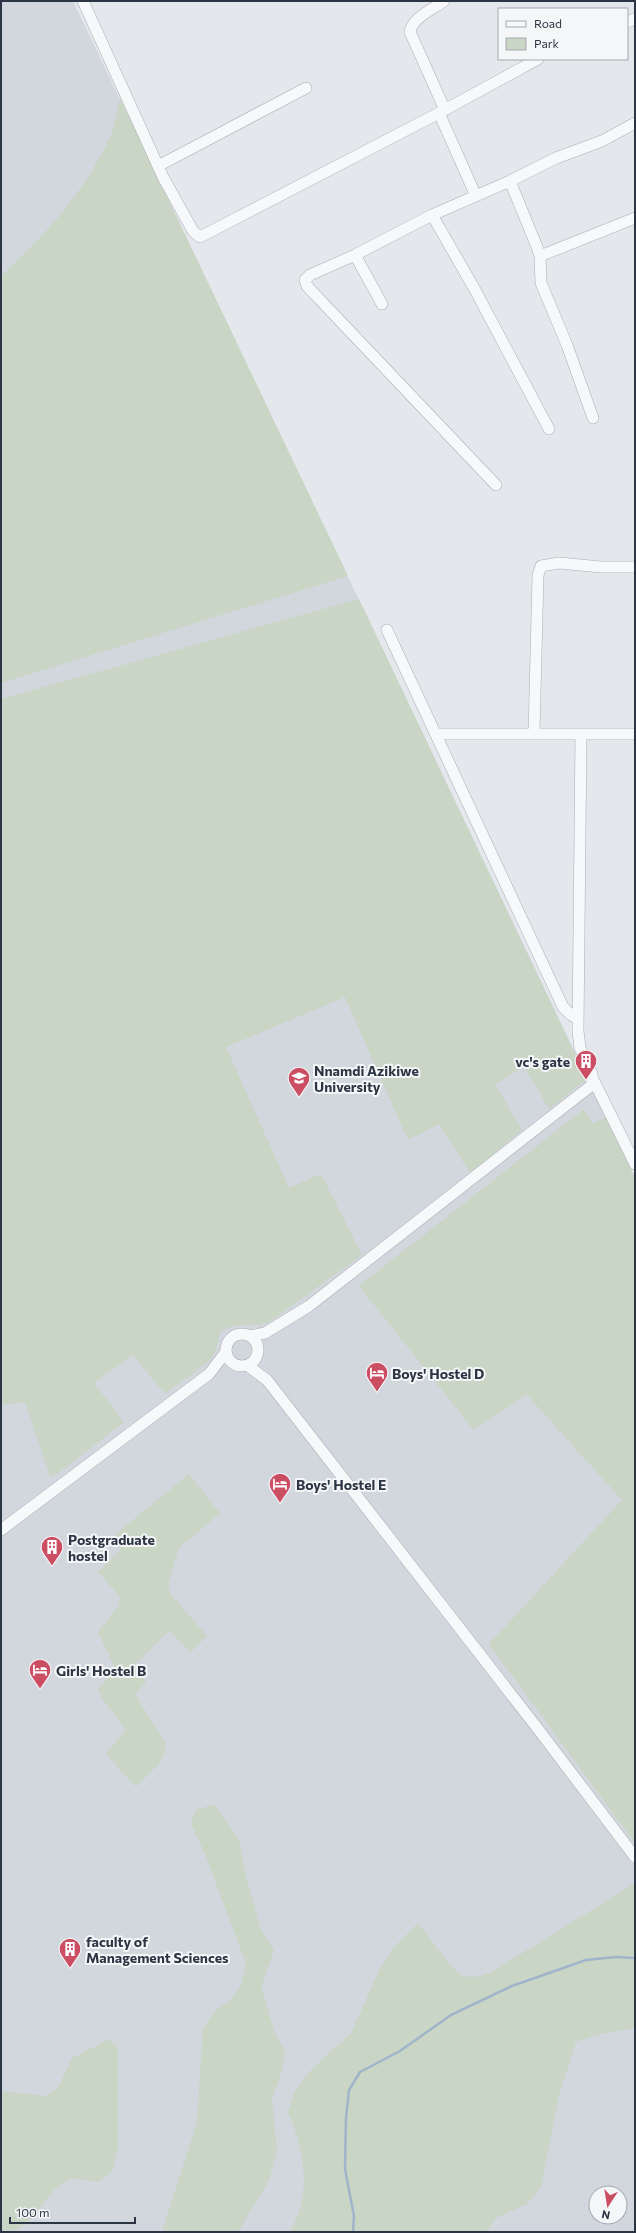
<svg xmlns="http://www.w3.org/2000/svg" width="636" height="2233" viewBox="0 0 636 2233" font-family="Commissioner,sans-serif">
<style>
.built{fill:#d2d6dd;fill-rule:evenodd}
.green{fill:#c9d5c5}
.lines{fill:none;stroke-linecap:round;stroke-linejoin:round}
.stream{stroke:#a0b5ca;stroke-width:2.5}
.minor-casing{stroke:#a9aeb5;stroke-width:12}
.minor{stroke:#f7f8fa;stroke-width:11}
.labels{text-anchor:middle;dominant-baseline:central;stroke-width:4;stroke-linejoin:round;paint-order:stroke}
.poi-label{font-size:14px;font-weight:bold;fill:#2c3543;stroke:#f4f6f8;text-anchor:start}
</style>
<rect width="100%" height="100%" fill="#e4e7eb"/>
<path class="built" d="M1 1H73L635 1178V2232H1ZM596 2193H620V2217H596Z"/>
<path class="green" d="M120 98 348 576 1 683V276C44 237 86 190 110 137 116 125 117 110 120 98Z
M359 599 587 1079 549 1109 524 1066 495 1084 522 1130 470 1173 439 1124 408 1140 345 997 226 1047 289 1188 321 1174 362 1255 268 1323C251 1327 235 1321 220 1332L216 1350 210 1360 165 1394 133 1355 94 1383 124 1422 57 1474 50 1476 25 1402 1 1405V699Z
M584 1109 593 1124 606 1117 635 1178V1843L489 1644 622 1500 527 1395 473 1429 359 1286Z
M189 1474 220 1513 179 1548 168 1584 170 1593 207 1636 191 1652 169 1631 134 1665 146 1682 136 1694 138 1699 165 1742C168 1761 148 1774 136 1787L106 1754 124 1732V1728L102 1698 98 1689 116 1670 98 1632 119 1605 120 1597 98 1572 121 1550 112 1537Z
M214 1804 239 1840 246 1877 261 1930 274 1951 261 1987 274 2030 285 2052 282 2071 272 2099 277 2151 269 2180 238 2232H162L197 2122 203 2028 215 2011 230 2001 241 1986 246 1964 205 1854 191 1824 195 1811Z
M635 1883V2028L596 2035 576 2042 559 2095 541 2187 527 2204 496 2218 487 2232H290C293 2225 298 2217 300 2209 309 2176 301 2142 288 2112L295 2091 310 2071 351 2033 379 1971 393 1948 418 1923C427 1934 454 1973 464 1976 475 1979 482 1975 492 1972Z
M110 2039 118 2048V2146L113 2169 100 2182C91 2182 77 2177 69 2180 41 2190 39 2232 1 2232V2091L46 2096 58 2088 72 2058Z"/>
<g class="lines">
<path class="stream" d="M353 2232 354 2216 345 2169 346 2118 349 2090 360 2072 400 2051 451 2015 512 1986 586 1960 616 1957 635 1958"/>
<g class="minor-casing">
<path id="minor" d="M83 1 163 177 193 231 200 237 439 113 538 59
M444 1C433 9 412 18 410 32L445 110
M627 22 635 19
M439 113 476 196
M158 166 306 88
M432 215 474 288 549 429
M355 255 382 304
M540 256 635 218
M593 418 567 345 541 283 540 256 537 247 510 181 556 158 602 141 635 123
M496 485 323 303 307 286 305 280 310 275 355 255 432 215 510 181
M387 630 563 1007 571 1015 578 1019
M436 734H635
M534 734 538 575 541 566 559 563 601 567H635
M593 1079 635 1164
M226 1350a16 16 0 1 1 32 0a16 16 0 1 1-32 0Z
M250 1336 265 1333 309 1306 592 1085V1074L580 1048 578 1031 581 734
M248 1366 267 1380 538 1729 635 1857
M1 1530 209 1374 225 1353"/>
</g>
<use href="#minor" class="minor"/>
</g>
<defs>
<g id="building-pin" transform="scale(1.15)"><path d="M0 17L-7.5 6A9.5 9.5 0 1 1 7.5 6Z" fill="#cb4e63" stroke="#f4f6f8"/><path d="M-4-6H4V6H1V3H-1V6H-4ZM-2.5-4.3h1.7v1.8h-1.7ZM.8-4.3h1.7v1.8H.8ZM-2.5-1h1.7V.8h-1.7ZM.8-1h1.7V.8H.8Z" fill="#fff"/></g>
<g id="university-pin" transform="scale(1.15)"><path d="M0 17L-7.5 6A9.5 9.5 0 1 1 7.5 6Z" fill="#cb4e63" stroke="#f4f6f8"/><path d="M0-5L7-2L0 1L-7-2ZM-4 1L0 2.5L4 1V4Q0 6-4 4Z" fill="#fff"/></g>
<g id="hotel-pin" transform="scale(1.15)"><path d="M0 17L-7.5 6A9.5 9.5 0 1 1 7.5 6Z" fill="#cb4e63" stroke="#f4f6f8"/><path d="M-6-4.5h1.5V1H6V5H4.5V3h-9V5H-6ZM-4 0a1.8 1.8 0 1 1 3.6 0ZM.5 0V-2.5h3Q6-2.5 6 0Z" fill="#fff"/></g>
</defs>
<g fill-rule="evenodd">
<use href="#building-pin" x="586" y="1061"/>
<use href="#university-pin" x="299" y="1078"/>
<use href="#hotel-pin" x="377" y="1373"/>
<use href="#hotel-pin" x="280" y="1484"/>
<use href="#building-pin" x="52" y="1547"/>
<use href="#hotel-pin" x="40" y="1670"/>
<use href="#building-pin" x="70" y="1949"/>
</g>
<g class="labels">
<g class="poi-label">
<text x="570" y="1061" text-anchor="end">vc's gate</text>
<text x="314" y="1070">Nnamdi Azikiwe<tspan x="314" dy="16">University</tspan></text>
<text x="392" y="1373">Boys' Hostel D</text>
<text x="296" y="1484">Boys' Hostel E</text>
<text x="68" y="1539">Postgraduate<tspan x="68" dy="16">hostel</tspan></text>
<text x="56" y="1670">Girls' Hostel B</text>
<text x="86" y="1941">faculty of<tspan x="86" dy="16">Management Sciences</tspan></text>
</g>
</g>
<rect width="636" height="2233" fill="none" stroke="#2c3543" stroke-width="4"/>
<rect x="498" y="8" width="130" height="52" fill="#f4f6f8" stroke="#a4a9b0"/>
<rect x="506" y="21" width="20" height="6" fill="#f7f8fa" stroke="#a4a9b0"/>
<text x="534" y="28" font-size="12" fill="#2c3543">Road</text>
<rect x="506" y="38" width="20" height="12" fill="#c9d5c5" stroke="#a4a9b0"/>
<text x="534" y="48" font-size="12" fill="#2c3543">Park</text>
<g transform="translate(608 2205) rotate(192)"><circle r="19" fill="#f4f6f8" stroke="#a4a9b0"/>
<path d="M0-3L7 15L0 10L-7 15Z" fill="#cb4e63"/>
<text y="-6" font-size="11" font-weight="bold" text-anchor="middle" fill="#2c3543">N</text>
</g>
<path d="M10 2217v6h125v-6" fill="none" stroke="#2c3543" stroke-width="2"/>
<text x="16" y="2217" font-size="12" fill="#2c3543" stroke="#f4f6f8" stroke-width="3" paint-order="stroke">100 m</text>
</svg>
